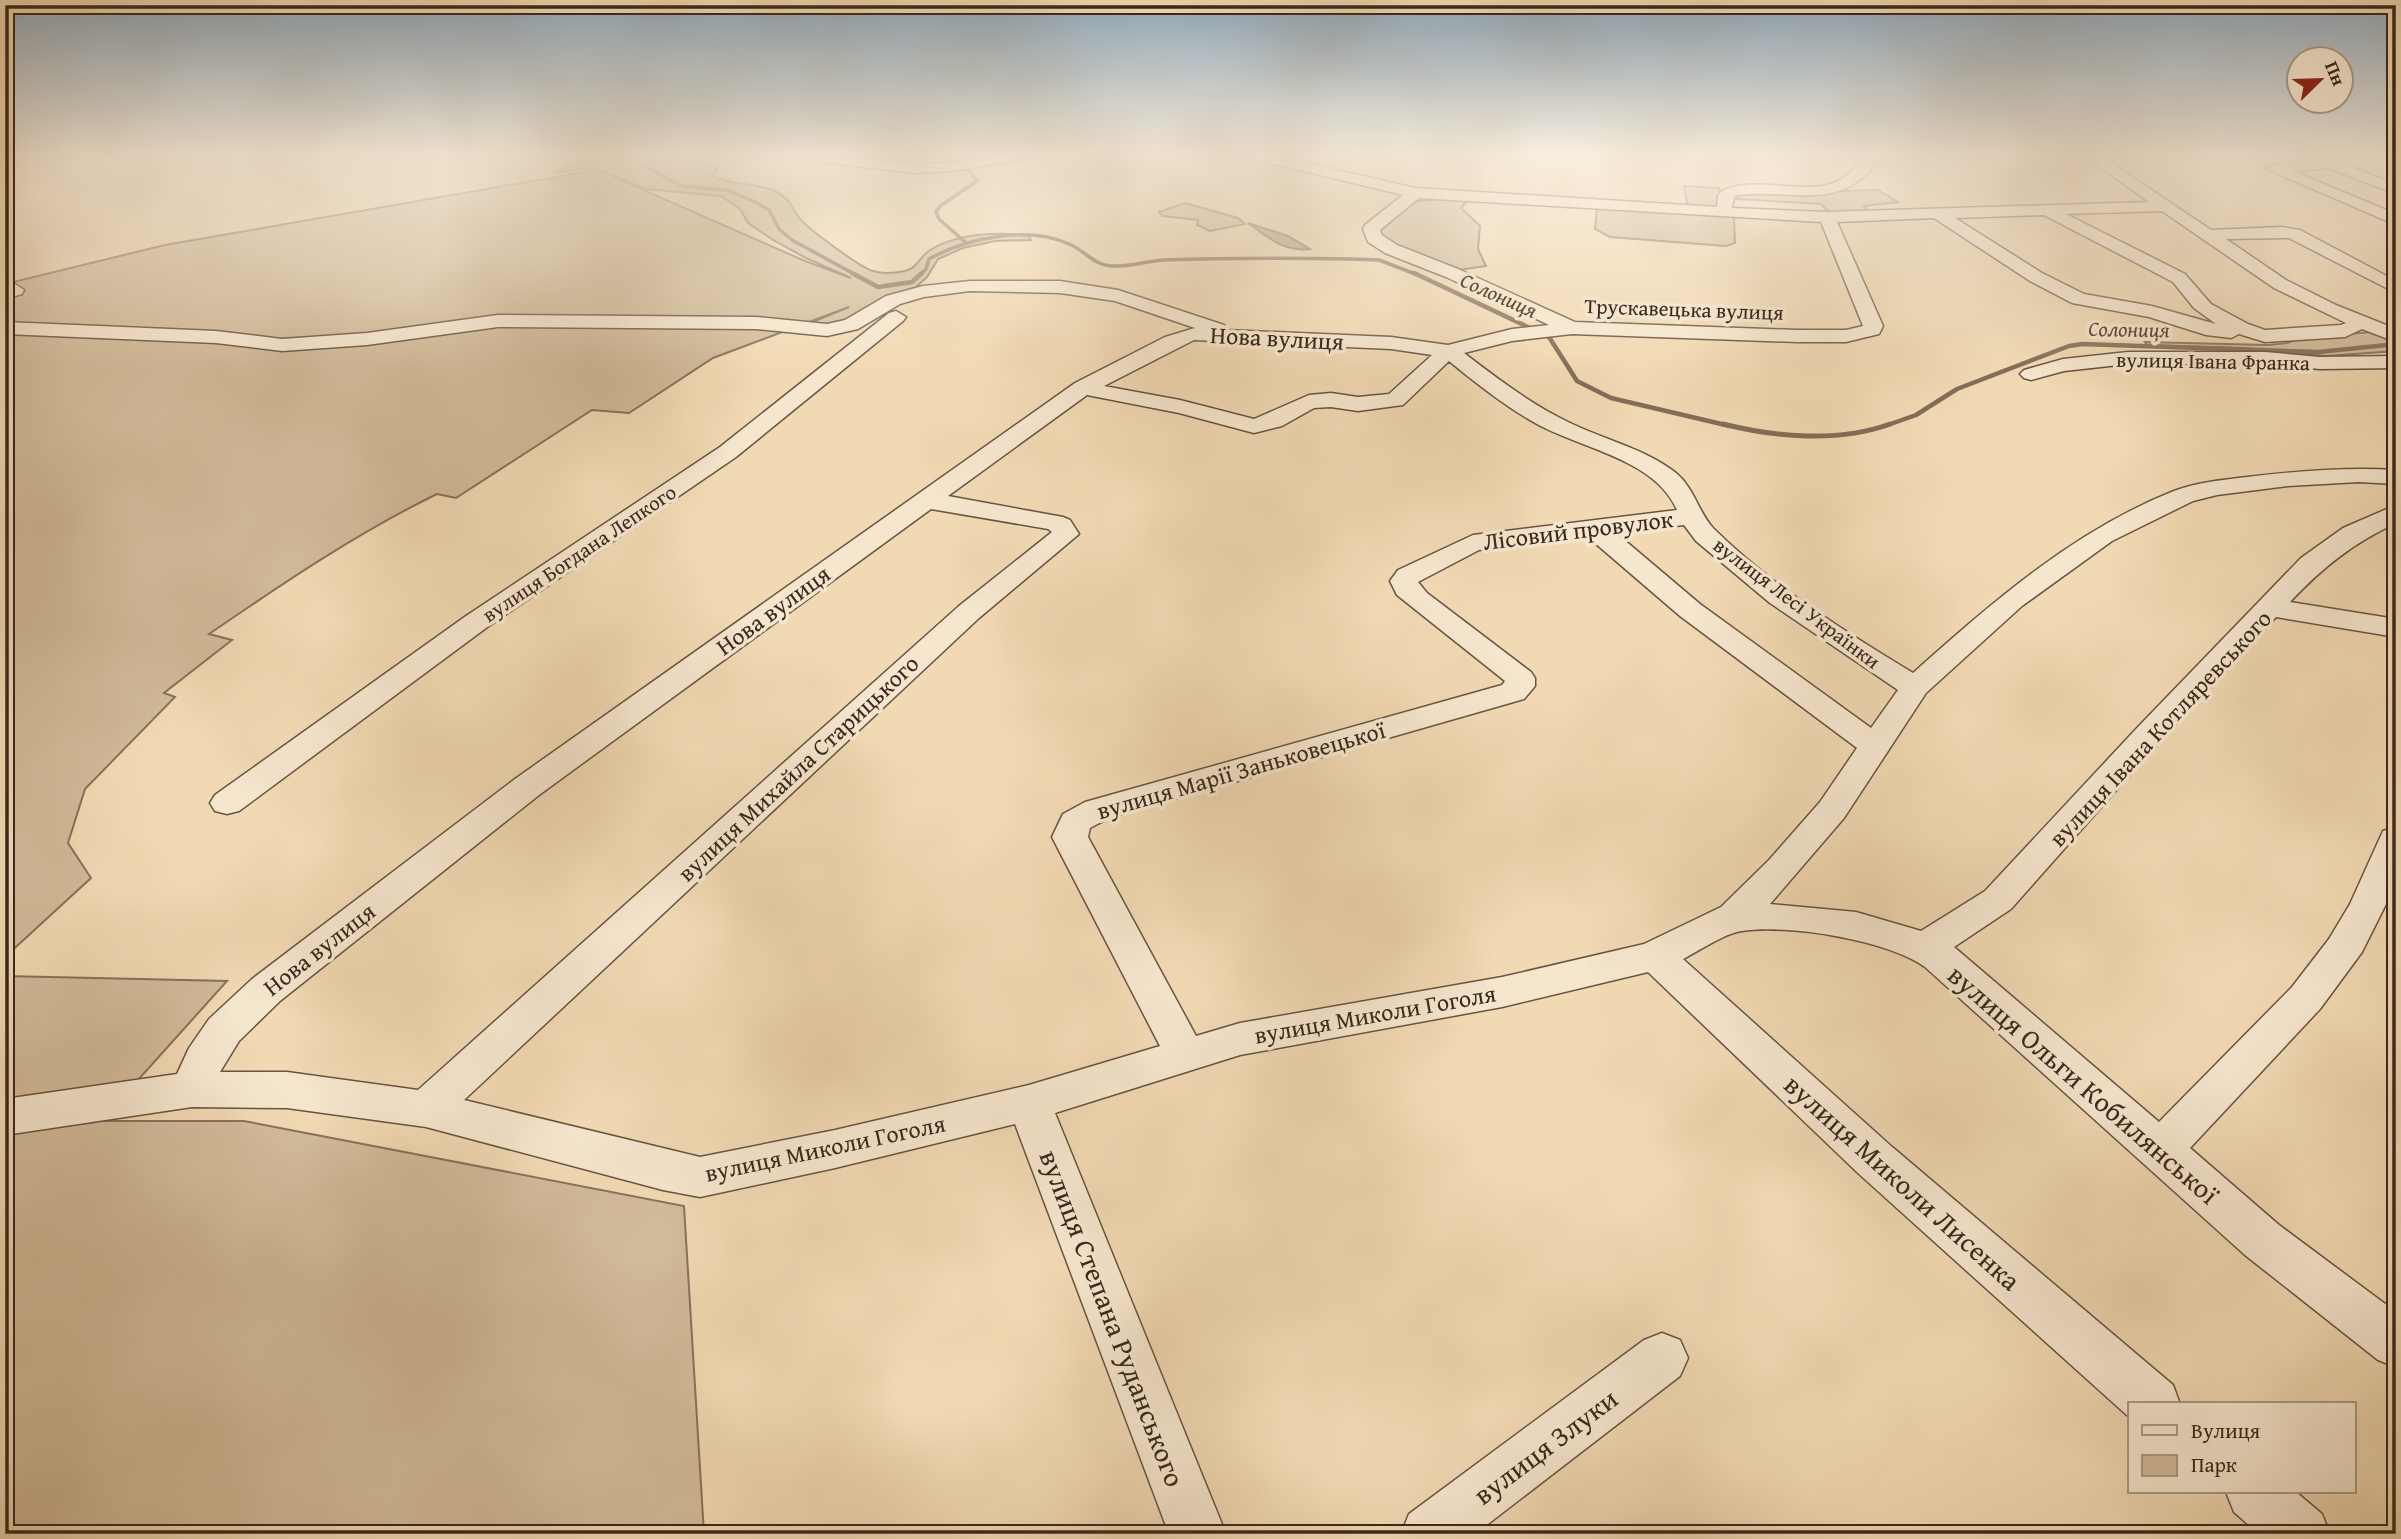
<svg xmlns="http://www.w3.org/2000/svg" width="2401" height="1539" viewBox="0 0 2401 1539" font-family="'Gentium Book Plus',serif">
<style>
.green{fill:#d2bb9a;stroke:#86725c;stroke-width:2;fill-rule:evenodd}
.water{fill:#b29d80;stroke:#826e58;stroke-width:2}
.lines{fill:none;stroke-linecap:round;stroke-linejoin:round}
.stream-far2{stroke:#826e58;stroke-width:3.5}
.stream-far1{stroke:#826e58;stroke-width:4.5}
.stream{stroke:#826e58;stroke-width:5}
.minor-casing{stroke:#675442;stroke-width:3}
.minor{fill:#f6e6ce;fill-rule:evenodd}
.labels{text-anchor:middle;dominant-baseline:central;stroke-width:7;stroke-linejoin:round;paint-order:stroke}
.far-water-label{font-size:21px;font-style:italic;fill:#5d4b3b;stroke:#f6e6ce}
.far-street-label{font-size:21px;fill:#39281d;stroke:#f6e6ce}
.street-label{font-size:24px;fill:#39281d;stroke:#f6e6ce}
.near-street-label{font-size:28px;fill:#39281d;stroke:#f6e6ce}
</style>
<rect width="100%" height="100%" fill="#f1d9b3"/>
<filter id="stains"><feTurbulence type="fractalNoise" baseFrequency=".00286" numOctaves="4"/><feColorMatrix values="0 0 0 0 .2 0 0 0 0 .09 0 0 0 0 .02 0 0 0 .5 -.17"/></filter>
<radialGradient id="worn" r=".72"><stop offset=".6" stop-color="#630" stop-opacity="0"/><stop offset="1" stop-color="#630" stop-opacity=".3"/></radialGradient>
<path class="green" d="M657 154H713L691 161 717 168 713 176C731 186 755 182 775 191 793 200 791 210 803 222 813 232 861 268 873 271 883 274 895 273 905 271 918 268 919 257 929 251 955 233 997 232 1028 235L1031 240 995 241 963 248 938 259 927 277 916 287 885 300 845 323 800 327 849 307 713 358 629 413 592 410 456 498 437 494C357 533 282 584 209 634L232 640 164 693 175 697 85 789 68 843 91 878 5 957V284L165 245 597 170 583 169 554 173C580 159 614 157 643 163ZM598 170 646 189 721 196 740 209 748 223 773 240 806 258 851 278 805 261Z
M1684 186 1719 188 1724 210 1688 207Z
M1878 190 1898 202 1864 206 1871 213 1831 214 1821 204 1737 199 1740 194Z
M1439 199 1467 201 1461 208 1480 226 1478 249 1486 266 1459 270 1384 240 1379 229 1411 202Z
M1185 203 1238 218 1245 224 1210 231 1197 225 1198 220 1162 216 1159 212Z
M1597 208 1731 215 1734 217 1735 243 1726 246 1610 237 1595 229Z
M2371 332 2396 342V351L2326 356 2242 348 2147 345 2145 342 2268 345 2287 343 2301 338Z
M5 976 227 981 101 1121H244L684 1206 704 1534H5Z"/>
<path class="water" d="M1248 223 1288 236 1310 249C1283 252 1269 238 1248 223Z"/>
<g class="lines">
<path class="stream-far2" d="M684 154 644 166 681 186 727 190 753 201 769 210 779 229 792 240 856 275
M972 161 995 154
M965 242 939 219 936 212 940 206 977 181 966 167
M920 275 926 269 929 259C967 238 1028 225 1069 244 1084 250 1094 265 1111 266 1129 267 1147 261 1164 260 1227 258 1290 258 1352 259L1379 260 1418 275"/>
<path class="stream-far1" d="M852 273 878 287 912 282 922 273
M1414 273 1549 337 1577 381 1611 398 1730 426
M1885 426 1916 415 1957 389 2069 346 2082 344 2319 352 2396 344"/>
<path class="stream" d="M1723 424C1775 437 1838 443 1890 424"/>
<g class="minor-casing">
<path id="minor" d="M794 154C840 154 884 164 930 164 966 163 1001 153 1038 154L1031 158 952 171 914 173 838 164 801 158Z
M1243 154H1268L1415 188 1717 207 1718 195C1738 173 1801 194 1831 184 1847 178 1858 166 1869 154H1884C1840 216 1799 188 1738 195L1734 197 1732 208 1827 212 2149 202 2082 154H2098L2211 230 2282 227 2300 230 2396 281V293L2289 238 2226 239 2286 280 2336 305 2396 329V342L2362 329 2345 337 2265 342 2239 334 2231 338 2206 335 2149 317 2072 303 2030 281 1934 218 1837 222 1883 326 1879 334 1846 342H1797L1572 334 1512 341 1464 353C1498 379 1532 405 1570 423 1605 440 1646 449 1676 473 1695 489 1699 514 1714 529 1772 586 1844 631 1913 673 1993 602 2073 531 2174 491 2197 482 2223 480 2247 477 2297 471 2346 467 2396 470V484L2359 482 2288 486 2217 495 2193 501 2112 541 2022 606 1926 693 1844 818 1770 904 1856 912 1921 931 1985 891 2137 728 2301 558 2343 528 2396 505V523C2352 544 2323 567 2290 602L2396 619V637L2276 617 2159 742 2011 909 1954 947 2159 1122 2292 987 2329 939 2350 904 2383 831 2396 827V884L2362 952 2320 1009 2190 1148 2279 1225 2396 1312V1367L2378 1360 2245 1255 1925 967C1887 940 1788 924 1742 931 1725 933 1699 951 1683 959L1891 1146 2173 1385 2180 1404H2130V1418L1859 1174 1648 972 1502 1007 1240 1055 1055 1113 1226 1534H1169L1015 1124 835 1168 700 1197 663 1190 426 1127 287 1108 192 1107 5 1135V1099L177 1074 189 1048 209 1019 252 979 515 779 1075 383 1165 337 1195 328 1115 301 1060 293 970 291 924 297 900 304 858 329 827 336 756 329 498 327 367 345 282 351 216 343 5 334V322L216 331 282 339 367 333 498 315 756 317 827 324 845 320 886 296 923 286 970 281H1060L1118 290 1224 325 1226 330 1391 337 1448 345 1512 329 1549 325 1446 277 1385 253 1368 242 1363 229 1365 225 1403 195 1245 157ZM1419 198 1821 222 1863 326 1846 330H1797L1575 322 1458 269 1397 245 1382 235 1380 230ZM2162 211 2274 288 2346 323 2341 325 2265 330 2248 324 2211 304 2185 274 2066 214ZM2044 215 2173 282 2194 308 2216 324 2152 306 2084 294 2042 273 1955 218ZM1194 340 1391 349 1432 355 1389 394 1358 397 1331 393 1309 395 1254 419 1180 400 1104 386ZM1449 361C1477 384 1506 407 1537 424 1582 449 1655 459 1677 510L1473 535 1398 570 1390 581 1397 595 1505 681 1502 685 1085 802 1063 814 1052 837 1160 1046 1029 1085 835 1130 700 1157 464 1100 979 618 1079 534 1070 520 1063 517 948 496 1087 395 1179 413 1254 433 1282 426 1314 408 1331 407 1358 411 1403 405ZM931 509 1048 529 1052 532 959 606 418 1090 287 1072H220L239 1041 280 1001 539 795ZM1684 525 1696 541 1770 603 1898 690 1871 728 1700 604 1616 533ZM1588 537 1680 616 1857 748 1820 802 1769 860 1721 907 1644 944 1502 977 1240 1023 1196 1036 1088 837 1090 828 1109 818 1524 699 1535 686V678L1531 672 1427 593 1418 582 1479 550Z
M2329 159 2396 184V194L2328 168 2293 171 2396 214V225L2267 169 2274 165Z
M15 284 24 290 22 294 5 299V287Z
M896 311 906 317 903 321 736 457 486 628 239 811 227 814 215 811 210 803 215 795 466 616 720 447 889 313Z
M2128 352H2265L2320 357 2396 356V368L2320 369 2265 364H2128L2064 371 2031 380 2024 378 2020 374 2024 370 2063 359Z
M1662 1333 1680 1340 1688 1358 1680 1376 1475 1534H1401L1409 1514 1644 1340Z
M2226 1492H2296L2322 1514 2330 1534H2259L2234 1512Z"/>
</g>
<use href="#minor" class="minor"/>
</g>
<linearGradient id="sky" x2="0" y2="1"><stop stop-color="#92abbe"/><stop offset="0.42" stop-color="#f9eedd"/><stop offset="1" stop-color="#f9eedd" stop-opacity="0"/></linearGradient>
<rect width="2401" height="369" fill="url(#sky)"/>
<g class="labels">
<g class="far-water-label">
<text transform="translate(1499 295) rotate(24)">Солониця</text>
<text transform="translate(2129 329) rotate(1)">Солониця</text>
</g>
<g class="far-street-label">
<text transform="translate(1684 309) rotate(2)">Трускавецька вулиця</text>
<text transform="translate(2213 361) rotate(1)">вулиця Івана Франка</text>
<text transform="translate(579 553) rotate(-34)">вулиця Богдана Лепкого</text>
<text transform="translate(1797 603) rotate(37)">вулиця Лесі Українки</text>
</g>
<g class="street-label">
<text transform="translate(1277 338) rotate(3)">Нова вулиця</text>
<text transform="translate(1578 530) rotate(-7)">Лісовий провулок</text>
<text transform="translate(773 610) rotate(-36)">Нова вулиця</text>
<text transform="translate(2160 728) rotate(-47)">вулиця Івана Котляревського</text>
<text transform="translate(798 768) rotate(-43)">вулиця Михайла Старицького</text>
<text transform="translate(1241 770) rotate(-16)">вулиця Марії Заньковецької</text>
<text transform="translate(319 949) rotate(-38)">Нова вулиця</text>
<text transform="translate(1375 1014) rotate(-10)">вулиця Миколи Гоголя</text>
<text transform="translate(825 1148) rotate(-12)">вулиця Миколи Гоголя</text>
</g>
<g class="near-street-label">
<text transform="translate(2084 1084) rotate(41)">вулиця Ольги Кобилянської</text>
<text transform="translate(1903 1182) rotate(42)">вулиця Миколи Лисенка</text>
<text transform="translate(1113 1318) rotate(69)">вулиця Степана Руданського</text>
<text transform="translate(1545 1446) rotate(-37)">вулиця Злуки</text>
</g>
</g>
<rect width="2401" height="1539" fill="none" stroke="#f1d9b3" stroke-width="28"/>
<rect x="7" y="7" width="2387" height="1525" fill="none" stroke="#39281d" stroke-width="3.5"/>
<rect x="14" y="14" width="2373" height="1511" fill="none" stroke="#39281d" stroke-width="2"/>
<rect x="2128" y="1402" width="228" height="91" fill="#f6e6ce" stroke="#aa9a87" stroke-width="2"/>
<rect x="2142" y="1425" width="35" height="10" fill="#f6e6ce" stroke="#aa9a87" stroke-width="2"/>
<text x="2191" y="1438" font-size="21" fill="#39281d">Вулиця</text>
<rect x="2142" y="1455" width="35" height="21" fill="#d2bb9a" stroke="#aa9a87" stroke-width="2"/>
<text x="2191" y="1472" font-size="21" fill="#39281d">Парк</text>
<g transform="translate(2320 80) rotate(67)"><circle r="33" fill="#f6e6ce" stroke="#aa9a87" stroke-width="2"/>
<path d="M0-5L12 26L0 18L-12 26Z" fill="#8f2418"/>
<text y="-10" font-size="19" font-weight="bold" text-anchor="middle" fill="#39281d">Пн</text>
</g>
<rect width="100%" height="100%" filter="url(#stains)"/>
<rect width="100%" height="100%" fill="url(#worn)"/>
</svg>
